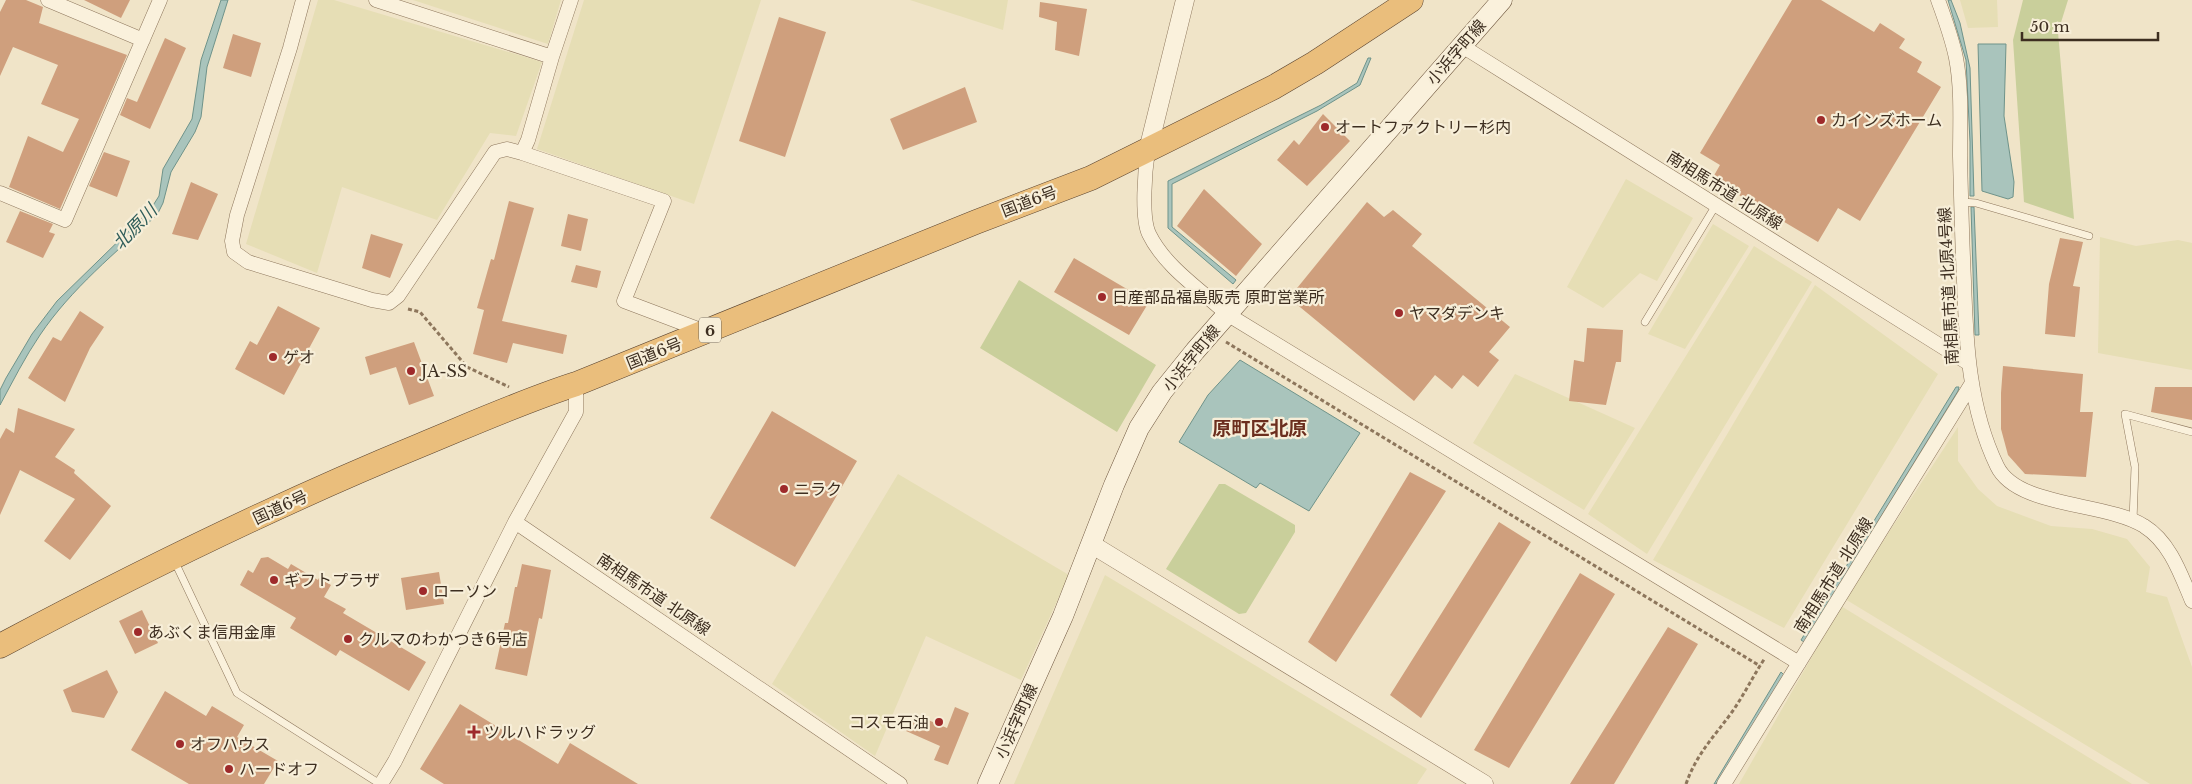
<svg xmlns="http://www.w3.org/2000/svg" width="2192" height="784" viewBox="0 0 2192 784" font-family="'Libre Baskerville','Noto Sans JP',serif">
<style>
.farmland{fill:#e6deb5}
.green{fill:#c9cf9b}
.water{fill:#a9c4bc;stroke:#6f938a}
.building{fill:#cf9f7d}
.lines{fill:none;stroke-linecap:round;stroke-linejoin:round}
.service-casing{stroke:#8d765c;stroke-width:8}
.minor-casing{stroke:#8d765c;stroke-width:15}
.tertiary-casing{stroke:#8d765c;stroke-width:19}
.secondary-casing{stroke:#6f573f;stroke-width:21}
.trunk-casing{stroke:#5b4430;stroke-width:25}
.path{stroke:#8d765c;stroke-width:3;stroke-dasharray:4 2.5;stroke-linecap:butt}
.service{stroke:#faf1dc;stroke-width:7}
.minor{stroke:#faf1dc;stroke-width:14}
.tertiary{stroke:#faf1dc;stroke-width:18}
.secondary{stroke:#faf1dc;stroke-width:20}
.trunk{stroke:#eabe7c;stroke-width:24}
.poi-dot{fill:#9e2a2b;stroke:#f7eed8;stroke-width:2}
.labels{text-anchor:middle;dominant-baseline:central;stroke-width:4.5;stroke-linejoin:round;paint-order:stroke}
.shield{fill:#f7eed8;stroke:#756857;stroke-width:1}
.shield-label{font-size:15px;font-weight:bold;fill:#3d2e20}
.street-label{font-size:16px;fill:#3d2e20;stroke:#f7eed8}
.poi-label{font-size:16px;fill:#3d2e20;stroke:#f7eed8;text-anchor:start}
.water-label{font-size:18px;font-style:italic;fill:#2f5d5a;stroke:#f7eed8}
.quarter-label{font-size:19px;font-weight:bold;fill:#6b2e1e;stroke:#f7eed8}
</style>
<rect width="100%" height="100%" fill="#f0e4c8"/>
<path class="farmland" d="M318 0H334L542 62 516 136 490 133 437 220 342 187 317 273 246 244Z
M413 0H561L548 44Z
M584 0H761L694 204 537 149Z
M910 0H1008L1003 30Z
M1960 0H1997L1998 27 1968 28Z
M1626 179 1693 218 1657 281 1640 273 1603 308 1567 287Z
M1713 224 1749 246 1685 349 1648 334Z
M2100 237 2136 246 2178 240 2192 243V370L2098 353Z
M1754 246 1812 282 1647 554 1588 514Z
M1815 285 1938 374 1784 628 1653 560Z
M1515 374 1635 428 1584 510 1473 443Z
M1958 427V461L1978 489 1997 506 2051 526 2092 529 2127 539 2150 567 2146 592 2167 597 2192 667V784H2150L1845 599Z
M898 474 1069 575 1021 680 926 636 875 756 772 684Z
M1105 575 1427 769 1417 784H1014Z
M1841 606 2132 784H1739Z"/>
<path class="green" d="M2023 0H2068L2058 32 2074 219 2024 202 2013 40Z
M1019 280 1156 365 1117 432 980 348Z
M1219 484H1225L1295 525V532L1246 613 1239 614 1166 569Z"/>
<path class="water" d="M221 0H228L207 67 201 117 195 132 171 172 163 203 157 215C116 252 71 289 40 335 25 357 13 381 0 405V390L6 378 32 334 57 301 139 221 152 207 159 196 163 169 192 119 201 60Z
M1948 0H1951L1960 23 1970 68 1974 196H1970V142L1966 60Z
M1978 44H2006L2004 116 2014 182 2013 197 2008 199 1982 191Z
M1368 58H1371L1360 85 1317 111 1172 184V227L1236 280 1233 284 1168 228V181L1321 105 1357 83Z
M1971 207H1974L1979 335H1975Z
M1240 360 1360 433 1309 511 1260 483 1256 488 1179 442 1208 395Z
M1956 387H1959L1958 391 1804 642 1801 640Z
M1781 672 1784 675 1716 784H1714Z"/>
<path class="building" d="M6 0H26L43 7 39 23 127 55 60 209 9 187 28 136 63 152 79 119 41 104 58 65 13 47 0 76V12Z
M84 0H130L121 18Z
M1792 0H1821L1874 32 1880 23 1905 39 1899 48 1922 62 1917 72 1941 87 1860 221 1838 208 1818 242 1712 179 1720 165 1700 153Z
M1040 2 1087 9 1079 56 1055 50 1057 22 1039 17Z
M779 17 826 32 785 157 739 141Z
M233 34 261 43 251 77 223 68Z
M165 38 186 48 150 129 120 115 127 98 137 102Z
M965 87 977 122 903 150 890 119Z
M1323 114 1350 141 1307 186 1277 160 1294 140 1299 145Z
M104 152 130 161 117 197 89 186Z
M191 182 218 194 198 240 172 234Z
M1204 189 1262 244 1236 276 1177 226Z
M509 201 534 208 502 321 567 335 563 354 513 343 507 363 473 354 484 310 477 308 491 259 494 260Z
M1367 202 1384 217 1393 210 1422 234 1412 246 1510 327 1489 352 1499 360 1478 387 1463 375 1452 389 1435 375 1414 401 1289 298Z
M20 211 53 224 49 232 55 234 43 258 6 242Z
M568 214 588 219 581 251 561 246Z
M371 234 403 244 390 278 362 268Z
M2060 238 2083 242 2073 286 2080 287 2075 337 2045 334 2049 284Z
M1074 258 1149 302 1129 335 1054 292Z
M576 265 601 271 597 288 571 282Z
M278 306 320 328 284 395 235 369 250 341 257 345Z
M80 311 104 327 90 348 65 402 28 378 53 337 61 341Z
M1587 328 1623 330 1621 362H1616L1606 405 1569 401 1574 360 1584 362Z
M414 342 434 396 409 405 396 367 370 375 365 357Z
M2003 366 2083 374 2080 412H2093L2086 477 2025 474 2008 455 2001 429V393Z
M2155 387H2192V420L2151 412Z
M18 408 75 429 55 457 75 470 74 473 111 506 70 560 44 541 75 499 20 470 0 515V439L6 428 14 433Z
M772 411 857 461 795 567 710 518Z
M1410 472 1446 491 1336 662 1308 642Z
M1499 522 1531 542 1421 718 1390 695Z
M268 557 288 569 291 564 318 580 319 578 331 585 324 597 346 609 343 613 426 662 409 691 340 650 336 656 290 628 296 618 240 585 248 570 253 573 261 558Z
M522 564 551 570 542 619 539 618 527 676 495 669 505 623H508L515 587H517Z
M439 572 444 604 406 610 401 578Z
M1580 573 1615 594 1509 768 1474 750Z
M142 610 158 643 135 654 119 621Z
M1668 627 1698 644 1614 784H1570Z
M107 670 118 692 104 718 72 712 63 690Z
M165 691 206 716 212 706 244 725 237 737 278 761 264 784H189L131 750Z
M460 704 558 764 570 743 638 784H444L420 769Z
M955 707 969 713 948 765 934 760 940 746 906 731 914 714 947 728Z"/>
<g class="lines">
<g class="service-casing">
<path id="service" d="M1961 202 1976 203 2089 236
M1645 322 1716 205
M2133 521 2135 467 2125 414 2192 432
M174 560 237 693 380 784"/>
</g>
<g class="minor-casing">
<path id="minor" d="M48 0 143 40
M303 0 290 48 237 215 232 241 234 252 248 262 372 300 389 303 398 296 495 152 507 149 522 153
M376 0 552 57 528 140 522 153 664 201 624 301 706 332
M1938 0C1945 19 1952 38 1956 58 1962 89 1960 124 1960 156 1961 198 1962 239 1964 281 1966 343 1969 408 1997 466 2017 508 2107 502 2144 526 2170 542 2181 575 2192 601
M1462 46 1968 363
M552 57 571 0
M1148 150C1145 170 1141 217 1149 234 1165 267 1201 290 1227 314L1799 663
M0 193 65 220 160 0
M576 384V412L515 522 900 784
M381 784 395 761 515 522
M1724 784 1972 383"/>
</g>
<g class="tertiary-casing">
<path id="tertiary" d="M1148 150 1185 0
M1091 544 1484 784"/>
</g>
<g class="secondary-casing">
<path id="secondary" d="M988 784 1063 616 1114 485 1139 428 1162 392 1195 351 1502 0"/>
</g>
<g class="trunk-casing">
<path id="trunk" d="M0 646C137 573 277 504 421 445 472 424 523 401 576 384L976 222 1091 178 1274 87 1315 63 1411 0"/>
</g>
<path class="path" d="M408 309 420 312 467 367 509 387
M1226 342 1760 666
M1686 784C1697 753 1714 737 1732 712 1744 695 1753 676 1765 658"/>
<use href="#service" class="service"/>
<use href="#minor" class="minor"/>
<use href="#tertiary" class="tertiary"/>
<use href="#secondary" class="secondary"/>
<use href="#trunk" class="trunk"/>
</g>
<g class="poi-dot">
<circle cx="1821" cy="120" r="5"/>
<circle cx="1325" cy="127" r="5"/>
<circle cx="1102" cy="297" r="5"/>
<circle cx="1399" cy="313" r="5"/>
<circle cx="273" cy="357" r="5"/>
<circle cx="411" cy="371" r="5"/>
<circle cx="784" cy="489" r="5"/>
<circle cx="274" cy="580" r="5"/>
<circle cx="423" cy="591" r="5"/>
<circle cx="138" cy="632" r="5"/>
<circle cx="348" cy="639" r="5"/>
<circle cx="939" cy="722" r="5"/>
<path d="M471.5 724.5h5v5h5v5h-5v5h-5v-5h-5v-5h5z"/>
<circle cx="180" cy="744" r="5"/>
<circle cx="229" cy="769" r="5"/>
</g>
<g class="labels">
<rect class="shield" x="699" y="317.5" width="22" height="25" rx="4"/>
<g class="shield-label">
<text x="710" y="330">6</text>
</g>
<g class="street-label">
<text transform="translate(1456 52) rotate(-49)">小浜字町線</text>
<text transform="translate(1725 190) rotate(32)">南相馬市道 北原線</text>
<text transform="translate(1029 201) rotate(-21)">国道6号</text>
<text transform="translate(1948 286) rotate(-93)">南相馬市道 北原4号線</text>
<text transform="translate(654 353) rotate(-22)">国道6号</text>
<text transform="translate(1191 358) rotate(-51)">小浜字町線</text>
<text transform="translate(280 507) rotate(-25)">国道6号</text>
<text transform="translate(1833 575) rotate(-58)">南相馬市道 北原線</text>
<text transform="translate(654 594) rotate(34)">南相馬市道 北原線</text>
<text transform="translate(1016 721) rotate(-66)">小浜字町線</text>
</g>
<g class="poi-label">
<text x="1831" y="120">カインズホーム</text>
<text x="1335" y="127">オートファクトリー杉内</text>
<text x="1112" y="297">日産部品福島販売 原町営業所</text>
<text x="1409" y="313">ヤマダデンキ</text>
<text x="283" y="357">ゲオ</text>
<text x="421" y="371">JA-SS</text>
<text x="794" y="489">ニラク</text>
<text x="284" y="580">ギフトプラザ</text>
<text x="433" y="591">ローソン</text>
<text x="148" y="632">あぶくま信用金庫</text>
<text x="358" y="639">クルマのわかつき6号店</text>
<text x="929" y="722" text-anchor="end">コスモ石油</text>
<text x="484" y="732">ツルハドラッグ</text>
<text x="190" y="744">オフハウス</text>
<text x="239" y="769">ハードオフ</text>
</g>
<g class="water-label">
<text transform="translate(135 227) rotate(-46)">北原川</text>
</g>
<g class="quarter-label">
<text x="1260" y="428">原町区北原</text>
</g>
</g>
<path d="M2022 32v8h136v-8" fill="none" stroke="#3d2e20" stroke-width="2.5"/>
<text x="2030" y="32" font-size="15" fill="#3d2e20" stroke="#f7eed8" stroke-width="4" paint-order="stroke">50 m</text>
</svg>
